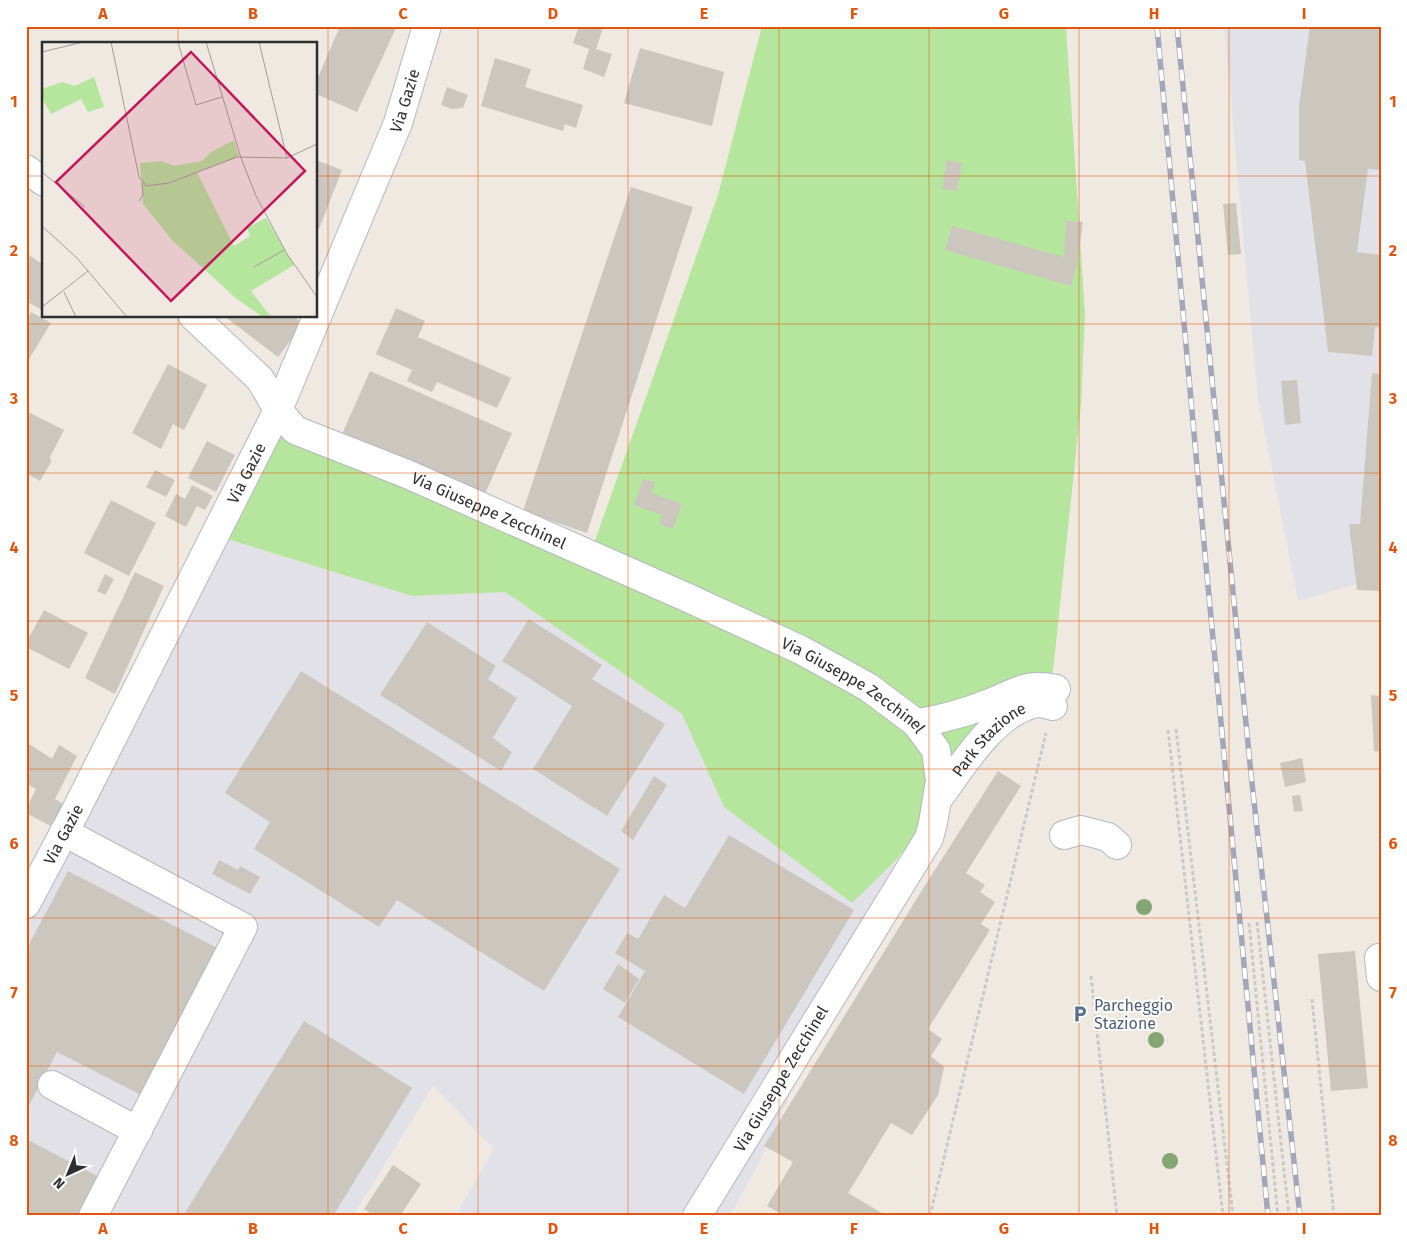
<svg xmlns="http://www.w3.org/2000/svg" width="1407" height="1242" viewBox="0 0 1407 1242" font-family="'Fira Sans',sans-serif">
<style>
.industrial{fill:#e3e1e8}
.green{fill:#b6e59e}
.building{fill:#cbc7bf}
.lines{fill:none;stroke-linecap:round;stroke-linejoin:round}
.minor-casing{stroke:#b4b7c1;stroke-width:30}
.path{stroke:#c9c9c9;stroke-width:3;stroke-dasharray:4 2.5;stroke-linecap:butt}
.minor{stroke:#fff;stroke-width:28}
.rail-casing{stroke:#a3a6b8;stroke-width:5.5}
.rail{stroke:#fff;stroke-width:4;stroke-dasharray:11;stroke-linecap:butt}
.tree{fill:#84a574}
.grid{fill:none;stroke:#df570e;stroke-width:1;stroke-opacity:0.55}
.labels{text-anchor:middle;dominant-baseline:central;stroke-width:4;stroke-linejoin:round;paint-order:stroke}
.street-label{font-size:16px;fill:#2e2e2e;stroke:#fff}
.service-label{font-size:16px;fill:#4e5e75;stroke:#fff;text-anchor:start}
.inset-road{fill:none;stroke:#a29e99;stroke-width:1}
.view{fill:#c2185b;fill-opacity:0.15;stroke:#c2185b;stroke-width:2.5}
.inset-edge{fill:none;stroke:#2e2e2e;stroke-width:2.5}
.neatline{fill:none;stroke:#df570e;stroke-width:2}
.grid-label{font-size:16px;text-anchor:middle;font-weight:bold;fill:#df570e}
</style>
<rect width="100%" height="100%" fill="#efe9e1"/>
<path class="industrial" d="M1224 26H1381V577L1298 601 1258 399Z
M224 538 412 596 505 592 682 714 724 807 851 902 896 860 760 1161 730 1216H455L494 1149 433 1086 353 1216H26V923L135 705Z"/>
<path class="green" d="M762 26H1066L1085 314 1081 405 1053 671 896 860 852 903 724 807 682 714 505 592 412 596 224 538 282 424 587 563 718 195Z"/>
<path class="building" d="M340 26H397L357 112 316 94V82Z
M579 26H599L603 28 596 49 612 54 604 77 583 69 589 49 573 43Z
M1310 26H1381V158L1379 170 1368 169 1357 252 1381 255V328L1375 327 1372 356 1328 352 1305 161 1299 160V106Z
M640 48 724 72 712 126 624 103Z
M495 58 531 69 525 87 583 105 576 128 565 124 563 131 481 106Z
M447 87 468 95 463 108 452 109 441 105Z
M316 160 342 170 319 229 316 228Z
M947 160 962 163 957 191 942 189Z
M631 187 693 207 587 533 523 511Z
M1236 203 1241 254 1228 255 1223 204Z
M1066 221 1083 222 1078 261 1071 286 945 250 952 226 1064 257Z
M26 253 44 265V311L26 301Z
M396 308 425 321 418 337 511 378 497 408 437 382 432 392 407 381 412 370 376 354Z
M31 312 51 323 26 364V321Z
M224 316H293L303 324 278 357Z
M168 364 207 385 184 430 173 424 161 449 132 433Z
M370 371 512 433 484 496 342 434Z
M1372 373 1381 374V591L1357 590 1349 524H1360Z
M1297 380 1301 423 1285 425 1281 381Z
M26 411 64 430 50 457 51 462 40 481 26 473Z
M207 441 235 455 216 492 188 478Z
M155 470 175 480 166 497 146 487Z
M643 479 655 482 651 493 682 504 673 529 659 524 662 515 634 505Z
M192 485 213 496 205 510 197 506 186 527 165 516 176 494 185 499Z
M111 500 156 523 129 576 84 553Z
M135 572 164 586 115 694 85 678Z
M105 574 114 579 105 595 97 591Z
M44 610 88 633 69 669 26 647V643Z
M529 619 602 665 592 679 665 724 607 816 533 769 572 706 502 661Z
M427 622 496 666 488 679 517 698 493 738 512 752 501 771 380 695Z
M301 671 620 869 544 991 397 900 379 927 254 849 270 822 225 793Z
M1371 695 1381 696V752L1374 751Z
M26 742 52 759 59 745 77 756 55 799 63 804 51 826 26 813V809L36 789 26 783Z
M1302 758 1306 782 1285 787 1280 763Z
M998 771 1021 786 966 873 985 885 980 892 995 902 981 924 990 930 928 1029 942 1039 931 1056 944 1067 938 1095 912 1135 891 1123 848 1193 887 1216H785L767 1206 793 1162 764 1146 924 887Z
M654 776 667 785 633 840 621 831Z
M1300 795 1303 811 1294 812 1292 796Z
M729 835 854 910 744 1094 618 1017 645 971 615 953 627 933 638 939 664 895 685 908Z
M219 860 238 870 240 866 260 877 250 894 212 874Z
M68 871 225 952 149 1099 57 1052 26 1111V950Z
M1355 951 1368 1088 1331 1091 1318 954Z
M618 964 639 979 625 1003 603 989Z
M304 1021 412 1088 333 1216H183Z
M26 1139 107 1181 88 1216H26Z
M393 1165 421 1184 400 1216H374L364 1209Z"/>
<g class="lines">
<g class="minor-casing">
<g id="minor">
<path d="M26 169 44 182"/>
<path id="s1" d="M193 316 260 379 278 410 295 430 407 474 686 597 801 650 868 687 916 723 936 750 940 781 933 823 929 838 697 1216"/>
<path d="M916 723C935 721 968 712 987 704 1015 694 1024 682 1056 689"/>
<path id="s2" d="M938 799C962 767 994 711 1037 703 1042 702 1048 705 1053 706"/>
<path d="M64 832 243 927 93 1216"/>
<path d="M1064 835 1081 830 1108 837 1117 845"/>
<path id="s3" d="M26 904 75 812 278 410 398 123 427 26"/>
<path d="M1379 958 1381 977"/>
<path d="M52 1085 138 1131"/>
</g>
</g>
<path class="path" d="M1176 729 1233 1216
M1168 730 1223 1216
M1257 922 1289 1216
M1249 923 1278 1216
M1091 976 1117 1216
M1312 999 1334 1216
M930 1216 1046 733"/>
<use href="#minor" class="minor"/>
<g class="rail-casing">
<path id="rail" d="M1157 26 1206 565 1268 1216
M1177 26 1251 774 1300 1216"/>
</g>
<use href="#rail" class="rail"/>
</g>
<g class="tree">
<circle cx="1144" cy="907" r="8"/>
<circle cx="1156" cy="1040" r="8"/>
<circle cx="1170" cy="1161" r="8"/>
</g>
<path class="grid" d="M178 26V44M328 26V1216M478 26V1216M628 26V1216M779 26V1216M929 26V1216M1079 26V1216M1229 26V1216M26 176H44M316 176H1381M178 316V1216M26 324H1381M26 473H1381M26 621H1381M26 769H1381M26 918H1381M26 1066H1381"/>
<defs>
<g id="parking-bare" transform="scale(1.35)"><path d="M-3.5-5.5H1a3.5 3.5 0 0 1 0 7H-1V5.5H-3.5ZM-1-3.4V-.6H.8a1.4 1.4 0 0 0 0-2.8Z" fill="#5c6f8a" stroke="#fff" stroke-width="2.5" paint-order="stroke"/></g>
</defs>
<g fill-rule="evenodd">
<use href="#parking-bare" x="1080" y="1014"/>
</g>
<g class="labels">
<g class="street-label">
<text stroke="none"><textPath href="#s3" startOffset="889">Via Gazie</textPath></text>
<text stroke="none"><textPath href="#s3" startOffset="484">Via Gazie</textPath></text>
<text stroke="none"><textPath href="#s1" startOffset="364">Via Giuseppe Zecchinel</textPath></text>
<text stroke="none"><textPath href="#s1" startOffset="769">Via Giuseppe Zecchinel</textPath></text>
<text stroke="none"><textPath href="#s2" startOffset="79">Park Stazione</textPath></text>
<text stroke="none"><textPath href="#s3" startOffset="79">Via Gazie</textPath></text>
<text transform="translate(781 1079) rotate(-59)">Via Giuseppe Zecchinel</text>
</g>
<g class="service-label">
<text x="1094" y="1005">Parcheggio<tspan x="1094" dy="18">Stazione</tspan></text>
</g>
</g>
<g transform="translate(42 42)">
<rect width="275" height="275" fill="#efe9e1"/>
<path d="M52 35 62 65 46 70 39 57 9 72 0 56V47L20 40 33 44ZM192 98 197 115 155 130 192 204 208 194 205 186 224 176 252 223 209 249 229 275H221L195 257 131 199 101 162 98 121 120 119 132 124 160 119 169 110Z" fill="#b6e59e"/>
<path class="inset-road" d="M69 0 97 135 104 144 127 141 195 115 245 116 275 102M136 0 154 63 180 55M164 0 199 116 214 154 245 212 275 255M217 0 245 116M0 10 41 0M0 130 43 165M97 159 101 153 100 141M1 185 35 216 85 275M212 225 242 208M22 250 34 275M0 265 46 229"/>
<path class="view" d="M149 10 263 129 129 259 14 140Z"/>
<rect width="275" height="275" class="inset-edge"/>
</g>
<rect width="1407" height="1242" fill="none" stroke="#ffffff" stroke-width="55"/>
<g transform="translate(68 1174) rotate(224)" stroke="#ffffff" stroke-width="4" paint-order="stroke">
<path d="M0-4L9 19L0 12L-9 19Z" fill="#2e2e2e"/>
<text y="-8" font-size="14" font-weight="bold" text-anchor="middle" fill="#2e2e2e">N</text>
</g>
<rect x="28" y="28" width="1352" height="1186" class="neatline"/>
<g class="grid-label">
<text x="103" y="19">A</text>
<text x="253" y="19">B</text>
<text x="403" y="19">C</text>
<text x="553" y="19">D</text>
<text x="704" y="19">E</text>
<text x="854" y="19">F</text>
<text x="1004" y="19">G</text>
<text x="1154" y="19">H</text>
<text x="1304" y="19">I</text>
<text x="14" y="107">1</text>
<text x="1393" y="107">1</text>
<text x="14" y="256">2</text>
<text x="1393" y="256">2</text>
<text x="14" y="404">3</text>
<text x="1393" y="404">3</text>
<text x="14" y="553">4</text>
<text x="1393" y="553">4</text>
<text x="14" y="701">5</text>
<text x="1393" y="701">5</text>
<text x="14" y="849">6</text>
<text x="1393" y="849">6</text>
<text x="14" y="998">7</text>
<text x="1393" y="998">7</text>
<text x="14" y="1146">8</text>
<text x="1393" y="1146">8</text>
<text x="103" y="1234">A</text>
<text x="253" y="1234">B</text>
<text x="403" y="1234">C</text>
<text x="553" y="1234">D</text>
<text x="704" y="1234">E</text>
<text x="854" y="1234">F</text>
<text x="1004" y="1234">G</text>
<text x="1154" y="1234">H</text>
<text x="1304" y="1234">I</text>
</g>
</svg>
